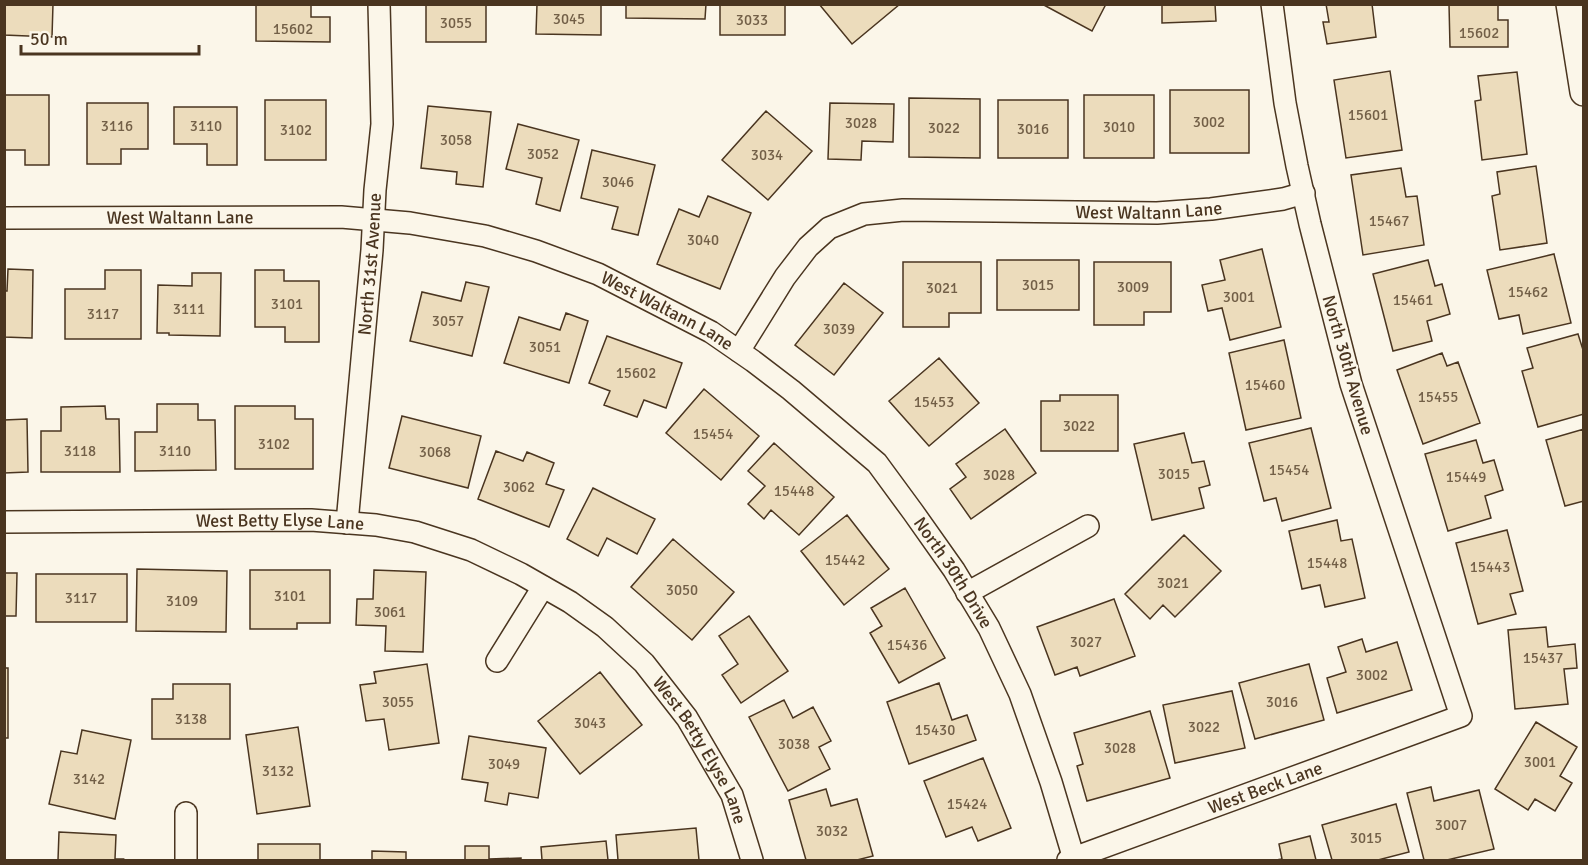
<svg xmlns="http://www.w3.org/2000/svg" width="1588" height="865" viewBox="0 0 1588 865" font-family="Signika,sans-serif">
<style>
.building{fill:#ecdcbc;stroke:#4a3520;stroke-width:1.5}
.lines{fill:none;stroke-linecap:round;stroke-linejoin:round}
.minor-casing{stroke:#4a3520;stroke-width:24}
.tertiary-casing{stroke:#4a3520;stroke-width:30}
.minor{stroke:#fbf6e9;stroke-width:21}
.tertiary{stroke:#fbf6e9;stroke-width:27}
.labels{text-anchor:middle;dominant-baseline:central;stroke-width:4.5;stroke-linejoin:round;paint-order:stroke}
.number-label{font-size:15px;fill:#725f47}
.street-label{font-size:18px;fill:#4a3520;stroke:#fbf6e9}
</style>
<rect width="100%" height="100%" fill="#fbf6e9"/>
<path class="building" d="M4 4H53L52 37 4 35Z
M256 4H311V17H330V42L256 41Z
M426 4H486V42H426Z
M537 4H601V35L536 34Z
M626 4H706L705 19 626 18Z
M720 4H785V35H720Z
M819 4H900L852 44Z
M1042 4H1106L1092 31Z
M1162 4H1215L1216 21 1162 23Z
M1326 4H1372L1376 37 1327 44 1323 22H1329Z
M1449 4H1498V20H1508V47H1450Z
M1390 71 1402 150 1346 158 1334 80Z
M1517 72 1527 154 1482 160 1475 101 1481 100 1478 76Z
M1170 90H1249V153H1170Z
M4 95H49V165H25V150H4Z
M1084 95H1154V158H1084Z
M909 98 980 99V158L909 157Z
M265 100H326V160H265Z
M998 100H1068V158H998Z
M87 103H148V149H121V164H87Z
M830 103 894 104 893 142 862 141 861 160 828 159Z
M428 106 491 112 483 187 456 184 457 172 421 168Z
M174 107H237V165H207V144H174Z
M766 111 812 151 768 200 722 160Z
M518 124 579 140 560 211 536 204 542 178 506 169Z
M592 150 655 165 638 235 612 229 618 207 581 198Z
M1536 166 1547 243 1500 250 1492 196 1500 194 1497 172Z
M1401 168 1406 197 1417 196 1424 245 1363 255 1351 175Z
M708 196 751 213 720 289 657 264 679 209 699 217Z
M1262 249 1281 327 1230 340 1222 308 1208 311 1202 285 1225 280 1220 260Z
M1554 254 1571 323 1523 334 1519 315 1499 319 1487 270Z
M997 260H1079V310H997Z
M1428 260 1435 286 1442 284 1450 314 1427 321 1432 341 1393 351 1373 274Z
M903 262H981V313H949V327H903Z
M1094 262H1171V312H1144V325H1094Z
M8 269 33 270 32 338 4 337V291H7Z
M105 270H141V339H65V289H105Z
M255 270H284V281H319V342H285V327H255Z
M192 273H221L220 336 169 335V333H157L158 285 192 286Z
M466 282 489 287 472 356 410 341 422 292 461 301Z
M844 283 883 313 834 375 795 345Z
M566 313 588 321 569 383 504 363 519 317 560 330Z
M1578 334 1584 353V414L1538 427 1522 371 1533 368 1527 348Z
M607 336 682 363 666 408 644 400 637 417 604 405 610 391 589 383Z
M1284 340 1301 418 1246 430 1229 353Z
M1442 353 1447 366 1458 362 1480 423 1423 444 1397 370Z
M939 358 979 403 929 446 889 401Z
M704 389 759 436 721 480 666 433Z
M1060 395H1118V451H1041V401H1060Z
M157 404H198V420H215L216 470 135 471V432H157Z
M105 406 106 419H119L120 472H41V431H61V407Z
M235 406H295V419H313V469H235Z
M402 416 481 436 468 488 389 468Z
M27 419 28 472 4 473V420Z
M1311 428 1331 508 1282 521 1276 498 1264 501 1249 443Z
M1005 429 1036 473 971 519 950 489 966 477 956 464Z
M1584 429V501L1565 506 1546 440Z
M1184 433 1192 463 1204 461 1210 485 1199 488 1204 508 1152 520 1134 444Z
M1476 440 1483 463 1494 460 1503 490 1485 496 1491 518 1448 531 1425 454Z
M774 443 834 497 799 535 771 510 764 519 748 504 765 486 748 471Z
M496 451 523 461 527 452 554 463 546 484 564 490 549 527 478 499Z
M593 488 655 519 637 554 607 538 598 556 567 539Z
M847 515 889 569 844 605 801 551Z
M1337 520 1341 541 1352 539 1365 598 1325 607 1320 585 1302 589 1289 531Z
M1507 530 1523 591 1510 594 1516 614 1478 624 1456 543Z
M1184 535 1221 571 1175 617 1163 605 1150 619 1125 594Z
M673 539 734 592 692 640 631 587Z
M137 569 227 571 226 632 136 631Z
M250 570H330V623H297V629H250Z
M374 570 426 572 423 652 385 651 386 626 356 625 357 599H373Z
M4 573H17L16 616H4Z
M36 574H127V622H36Z
M905 588 945 658 899 683 870 633 882 626 871 608Z
M1114 599 1135 656 1080 676 1077 667 1055 675 1037 627Z
M749 616 788 671 741 703 722 675 738 664 719 636Z
M1546 627 1548 647 1575 644 1577 668 1564 669 1568 704 1515 709 1508 630Z
M1362 639 1366 652 1397 642 1412 690 1337 713 1327 678 1346 672 1338 647Z
M427 664 439 743 389 750 384 719 366 721 360 685 376 683 374 672Z
M1309 664 1324 720 1255 739 1239 683Z
M4 668H8V738H4Z
M600 672 642 725 580 774 538 721Z
M939 683 952 720 967 715 976 740 909 764 887 702Z
M173 684H230V739H152V699H173Z
M1232 691 1245 748 1175 763 1163 705Z
M784 700 793 718 813 707 831 741 819 747 830 769 788 791 749 717Z
M1150 711 1170 778 1087 801 1077 766 1083 764 1074 733Z
M1536 722 1577 747 1560 776 1572 783 1555 811 1535 799 1528 810 1495 789Z
M298 727 310 806 257 814 246 735Z
M82 730 131 740 115 819 49 804 61 751 77 754Z
M469 736 546 748 538 798 509 793 507 805 485 801 488 783 462 779Z
M983 758 1011 828 978 841 972 827 946 837 924 781Z
M1431 787 1434 801 1479 790 1494 849 1447 860H1424L1407 793Z
M826 789 831 806 857 799 873 856 857 860H806L789 800Z
M1396 804 1409 852 1378 860H1332L1322 825Z
M696 828 699 860H618L616 835Z
M59 832 116 835 115 859H123L122 860H58Z
M1310 836 1316 860H1276L1282 859 1279 844Z
M606 841 608 860H542L541 847Z
M258 844H320V860H258Z
M465 846H489V859L521 858V860H465Z
M372 851 406 852V860H372Z"/>
<g class="lines">
<g class="minor-casing">
<g id="minor">
<path id="s1" d="M4 218 341 217 410 223 485 236 536 251 598 274 711 332 753 361 791 390 877 463 913 512 954 570 989 628 1020 694 1051 782 1074 859"/>
<path id="s2" d="M739 351 785 277 808 247 829 228 864 214 903 210 1157 213 1211 209 1283 199 1304 193"/>
<path id="s3" d="M4 522 311 520 376 525 415 532 471 550 521 574 570 602 605 627 644 663 687 718 732 795 752 860"/>
<path id="s4" d="M347 523 372 250 375 190 382 124 379 4"/>
<path d="M967 593 1088 526"/>
<path d="M497 661 543 587"/>
<path d="M186 813V860"/>
<path id="s5" d="M1068 860 1461 716 1351 384 1310 224 1297 166 1285 103 1272 4"/>
</g>
</g>
<g class="tertiary-casing">
<path id="tertiary" d="M1570 4 1584 92"/>
</g>
<use href="#minor" class="minor"/>
<use href="#tertiary" class="tertiary"/>
</g>
<g class="labels">
<g class="number-label">
<text x="569" y="19">3045</text>
<text x="752" y="20">3033</text>
<text x="456" y="23">3055</text>
<text x="293" y="29">15602</text>
<text x="1479" y="33">15602</text>
<text x="1368" y="115">15601</text>
<text x="1209" y="122">3002</text>
<text x="861" y="123">3028</text>
<text x="117" y="126">3116</text>
<text x="206" y="126">3110</text>
<text x="1119" y="127">3010</text>
<text x="944" y="128">3022</text>
<text x="1033" y="129">3016</text>
<text x="296" y="130">3102</text>
<text x="456" y="140">3058</text>
<text x="543" y="154">3052</text>
<text x="767" y="155">3034</text>
<text x="618" y="182">3046</text>
<text x="1389" y="221">15467</text>
<text x="703" y="240">3040</text>
<text x="1038" y="285">3015</text>
<text x="1133" y="287">3009</text>
<text x="942" y="288">3021</text>
<text x="1528" y="292">15462</text>
<text x="1239" y="297">3001</text>
<text x="1413" y="300">15461</text>
<text x="287" y="304">3101</text>
<text x="189" y="309">3111</text>
<text x="103" y="314">3117</text>
<text x="448" y="321">3057</text>
<text x="839" y="329">3039</text>
<text x="545" y="347">3051</text>
<text x="636" y="373">15602</text>
<text x="1265" y="385">15460</text>
<text x="1438" y="397">15455</text>
<text x="934" y="402">15453</text>
<text x="1079" y="426">3022</text>
<text x="713" y="434">15454</text>
<text x="274" y="444">3102</text>
<text x="80" y="451">3118</text>
<text x="175" y="451">3110</text>
<text x="435" y="452">3068</text>
<text x="1289" y="470">15454</text>
<text x="1174" y="474">3015</text>
<text x="999" y="475">3028</text>
<text x="1466" y="477">15449</text>
<text x="519" y="487">3062</text>
<text x="794" y="491">15448</text>
<text x="845" y="560">15442</text>
<text x="1327" y="563">15448</text>
<text x="1490" y="567">15443</text>
<text x="1173" y="583">3021</text>
<text x="682" y="590">3050</text>
<text x="290" y="596">3101</text>
<text x="81" y="598">3117</text>
<text x="182" y="601">3109</text>
<text x="390" y="612">3061</text>
<text x="1086" y="642">3027</text>
<text x="907" y="645">15436</text>
<text x="1543" y="658">15437</text>
<text x="1372" y="675">3002</text>
<text x="398" y="702">3055</text>
<text x="1282" y="702">3016</text>
<text x="191" y="719">3138</text>
<text x="590" y="723">3043</text>
<text x="1204" y="727">3022</text>
<text x="935" y="730">15430</text>
<text x="794" y="744">3038</text>
<text x="1120" y="748">3028</text>
<text x="1540" y="762">3001</text>
<text x="504" y="764">3049</text>
<text x="278" y="771">3132</text>
<text x="89" y="779">3142</text>
<text x="967" y="804">15424</text>
<text x="1451" y="825">3007</text>
<text x="832" y="831">3032</text>
<text x="1366" y="838">3015</text>
</g>
<g class="street-label">
<text stroke="none"><textPath href="#s2" startOffset="476">West Waltann Lane</textPath></text>
<text stroke="none"><textPath href="#s1" startOffset="176">West Waltann Lane</textPath></text>
<text stroke="none"><textPath href="#s4" startOffset="260">North 31st Avenue</textPath></text>
<text stroke="none"><textPath href="#s1" startOffset="680">West Waltann Lane</textPath></text>
<text transform="translate(1348 365) rotate(74)">North 30th Avenue</text>
<text stroke="none"><textPath href="#s3" startOffset="276">West Betty Elyse Lane</textPath></text>
<text stroke="none"><textPath href="#s1" startOffset="1074">North 30th Drive</textPath></text>
<text stroke="none"><textPath href="#s3" startOffset="783">West Betty Elyse Lane</textPath></text>
<text stroke="none"><textPath href="#s5" startOffset="210">West Beck Lane</textPath></text>
</g>
</g>
<rect width="1588" height="865" fill="none" stroke="#4a3520" stroke-width="12"/>
<path d="M21 45v9h178v-9" fill="none" stroke="#4a3520" stroke-width="3"/>
<text x="30" y="45" font-size="18" fill="#4a3520" stroke="#fbf6e9" stroke-width="4.5" paint-order="stroke">50 m</text>
</svg>
